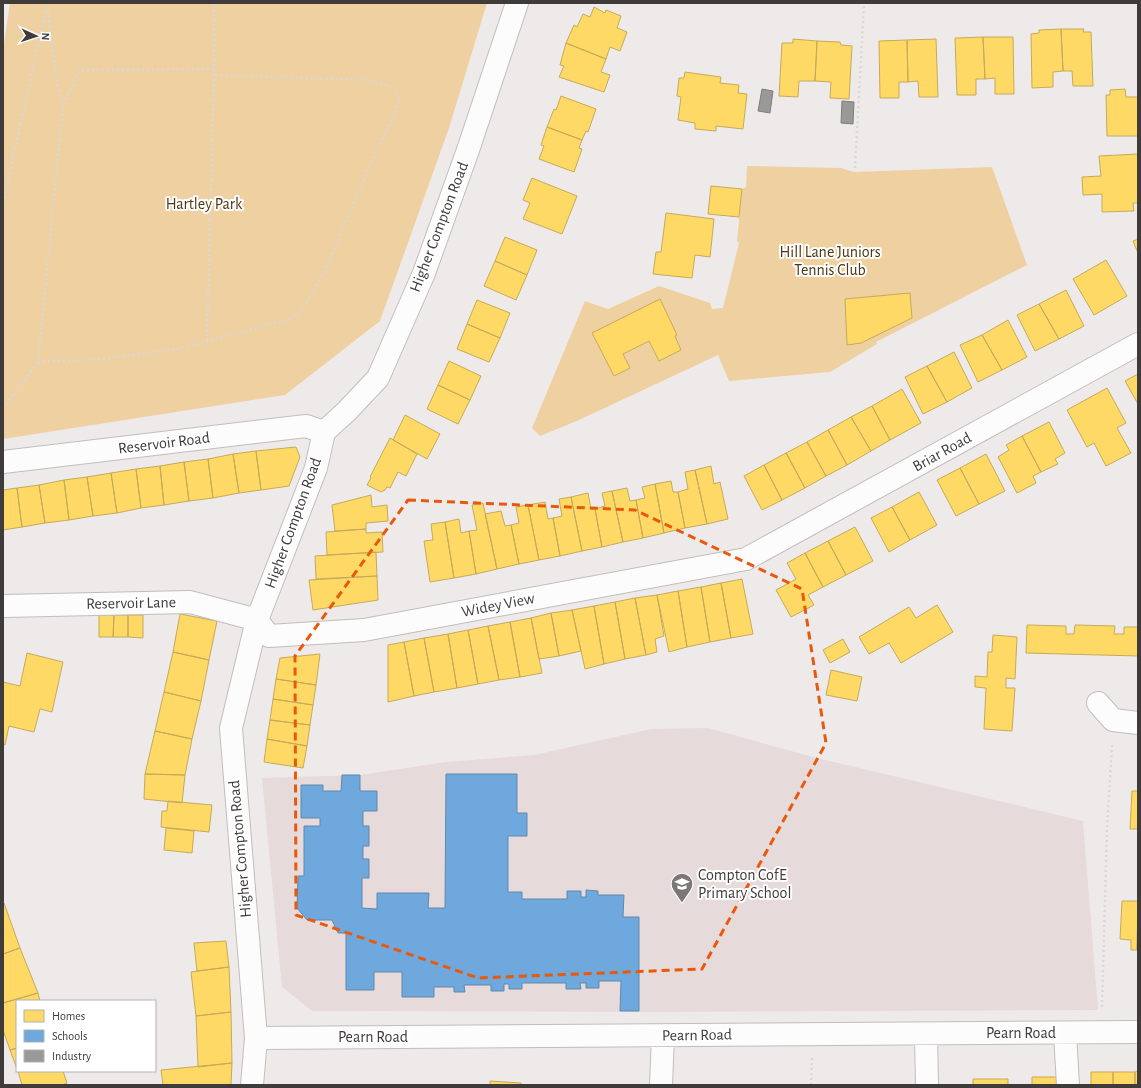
<svg xmlns="http://www.w3.org/2000/svg" width="1141" height="1088" viewBox="0 0 1141 1088" font-family="'Alegreya Sans',sans-serif">
<style>
.built{fill:#e7dada}
.green{fill:#eed0a1}
.homes{fill:#ffd966;stroke:#c5aa59}
.schools{fill:#6fa8dc;stroke:#6187ac}
.industry{fill:#999;stroke:#7e7d7d}
.lines{fill:none;stroke-linecap:round;stroke-linejoin:round}
.minor-casing{stroke:#c2bdbd;stroke-width:24}
.path{stroke:#d9d7d7;stroke-width:2.5;stroke-dasharray:2 3;stroke-linecap:butt}
.minor{stroke:#fdfcfc;stroke-width:22}
.marked{fill:none;stroke:#e8590c;stroke-width:3;stroke-dasharray:8 5;stroke-linejoin:round}
.labels{text-anchor:middle;dominant-baseline:central;stroke-width:4;stroke-linejoin:round;paint-order:stroke}
.park-label{font-size:16px;fill:#4b3711;stroke:#fff}
.street-label{font-size:16px;fill:#3f3b3b;stroke:#fff}
.poi-label{font-size:16px;fill:#3f3b3b;stroke:#fff;text-anchor:start}
</style>
<rect width="100%" height="100%" fill="#efeaea"/>
<path class="built" d="M708 728 813 757 1083 821 1098 1010 648 1012 312 1011 282 987 262 778 360 775 446 762 534 755 651 729Z"/>
<path class="green" d="M10 3H487L449 128 380 321 285 395 3 439V50Z
M747 166 841 168 854 172 992 167 1027 265 876 342 877 344 830 372 729 381 718 355 579 420 540 436 532 428 585 301 608 309 659 286 710 303 712 309 723 308 739 243 737 241 742 189 746 187Z"/>
<path class="homes" d="M594 7 605 13 606 10 621 16 617 28 627 32 620 51 610 47 606 59 566 43 574 25 577 27 583 14 590 17Z
M1061 29 1063 71 1053 72V87L1032 88 1031 34 1039 33V30Z
M1061 29H1084L1083 32H1091L1093 86H1073L1072 71H1063Z
M983 37 985 79H976V95H957L955 38Z
M983 37H1013L1014 94H995V78L985 79Z
M793 39 817 41 815 81H799L798 97 779 96 782 43H793Z
M936 39 938 97H919L918 81 908 82 907 40Z
M907 40 908 82H899V98H880L879 41Z
M817 41 840 42 841 45 852 46 849 99 830 98 831 82 815 81Z
M566 43 606 59 601 72 610 75 604 92 559 77 564 66 560 65Z
M685 72 721 77 720 83 739 85 738 93 747 94 743 129 716 126V131L695 129V123L678 120 681 97 677 96 679 78H684Z
M1125 89 1126 97H1138V136H1107L1106 95H1110V90Z
M561 96 596 109 588 132 586 131 582 140 547 127 554 109 556 110Z
M547 127 582 140 579 148 582 149 574 172 539 159 544 146 541 145Z
M1138 154V203H1133L1134 211 1102 212V194L1083 195 1082 177 1101 176 1099 156Z
M532 178 577 196 562 234 523 219 530 203 523 200Z
M711 186 742 189 739 217 708 214Z
M666 213 714 219 710 257 695 255 692 278 653 274 656 252H661Z
M505 237 537 250 527 275 495 261Z
M1138 239V253L1133 241Z
M1106 260 1127 296 1094 315 1073 279Z
M495 261 527 275 516 300 484 286Z
M1066 290 1084 326 1059 339 1039 304Z
M910 293 912 318 861 343 847 345 845 299Z
M660 299 677 335 675 336 681 350 659 361 649 341 623 354 630 368 614 376 592 333Z
M477 300 510 313 500 338 467 324Z
M1039 304 1059 339 1035 351 1017 315Z
M1008 320 1027 357 1002 370 982 335Z
M467 324 500 338 489 362 457 349Z
M982 335 1002 370 978 382 960 345Z
M954 352 972 388 947 402 927 366Z
M449 361 481 376 470 400 438 385Z
M927 366 947 402 923 414 905 377Z
M1138 374V404L1125 381Z
M438 385 470 400 458 424 427 409Z
M1107 388 1126 423 1117 428 1131 453 1106 466 1094 443 1087 447 1067 410Z
M902 389 921 423 890 440 872 406Z
M872 406 890 440 871 451 851 417Z
M405 415 440 434 427 459 393 440Z
M851 417 871 451 847 465 828 430Z
M1049 422 1065 453 1055 459 1058 464 1041 472 1022 436Z
M828 430 847 465 826 476 807 442Z
M1022 436 1041 472 1033 476 1036 483 1017 493 998 457 1009 450 1006 445Z
M390 438 417 454 406 476 398 472 390 488 387 487 385 490 381 492 367 485 371 478 370 477Z
M807 442 826 476 805 488 786 453Z
M296 447 300 457 289 486 261 490 256 451Z
M256 451 261 490 239 493 233 454Z
M786 453 805 488 782 500 764 465Z
M233 454 239 493 213 498 208 459Z
M986 454 1005 491 979 504 960 468Z
M208 459 213 498 189 501 184 462Z
M184 462 189 501 164 505 160 466Z
M764 465 782 500 762 510 744 476Z
M160 466 164 505 141 508 136 469Z
M711 466 714 484 720 482 728 519 707 524 695 470Z
M960 468 979 504 956 516 937 480Z
M136 469 141 508 117 513 111 473Z
M695 470 707 524 685 528 678 492 688 489 685 472Z
M111 473 117 513 93 516 87 477Z
M87 477 93 516 69 520 64 480Z
M64 480 69 520 45 523 39 485Z
M671 481 673 492H678L685 528 664 533 655 484Z
M655 484 664 533 643 538 636 500 645 498 642 487Z
M39 485 45 523 22 527 17 488Z
M17 488 22 527 3 530V490Z
M627 488 630 501 636 500 643 538 623 542 612 491Z
M612 491 623 542 602 547 595 509 605 506 602 493Z
M919 492 937 525 910 540 892 507Z
M588 493 591 509H595L602 547 582 551 571 497Z
M371 495 372 507 387 505 388 521 366 523V529L335 531 332 505Z
M571 497 582 551 560 556 553 518 562 516 559 499Z
M545 502 548 519 553 518 560 556 539 560 528 505Z
M483 503 497 569 476 574 469 531 477 530 472 505Z
M528 505 539 560 519 564 511 525 519 523 516 507Z
M892 507 910 540 889 552 871 518Z
M501 511 505 526 511 525 519 564 497 569 485 514Z
M459 519 461 533 469 531 476 574 454 578 445 522Z
M445 522 454 578 430 582 424 541 433 540 431 524Z
M855 527 873 561 846 575 828 541Z
M366 529V533L382 532 383 552 327 555 326 532Z
M828 541 846 575 823 587 805 553Z
M376 552 377 576 316 579 315 556Z
M805 553 823 587 808 595 814 605 791 617 776 590 796 579 787 563Z
M377 576 378 600 313 610 309 580Z
M742 579 753 634 731 638 721 583Z
M721 583 731 638 710 642 701 587Z
M701 587 710 642 687 647 678 591Z
M678 591 687 647 669 652 657 595Z
M657 595 664 636 655 639 657 652 646 655 635 598Z
M635 598 646 655 625 659 615 602Z
M615 602 625 659 604 664 594 606Z
M937 605 953 632 901 663 889 643 869 654 859 637 909 607 916 618Z
M594 606 604 664 585 669 572 610Z
M572 610 581 651 559 656 551 613Z
M551 613 559 656 539 659 531 618Z
M99 614 114 615 113 637H99Z
M180 614 217 621 209 660 173 652Z
M114 615H128V637H113Z
M128 615H143V638L128 637Z
M531 618 542 673 520 677 510 622Z
M510 622 520 677 499 680 488 626Z
M1027 625 1066 626V634H1074L1075 625 1115 626 1114 634H1124V627H1138V656L1026 653Z
M488 626 499 680 478 684 468 630Z
M468 630 478 684 457 688 448 634Z
M448 634 457 688 434 692 424 638Z
M993 635 1017 637 1015 679 1006 678V688H1015L1012 731 984 729 986 688 975 687V676L987 677 988 652H992Z
M424 638 434 692 414 696 404 642Z
M843 639 850 652 830 663 823 650Z
M404 642 414 696 388 702V645Z
M173 652 209 660 201 701 164 692Z
M27 653 63 662 52 712 40 709 34 732 9 726 5 745 3 744V682L20 686Z
M320 654 316 685 276 679 280 658Z
M831 670 862 677 857 701 826 695Z
M276 679 316 685 313 705 273 699Z
M164 692 201 701 192 739 155 731Z
M273 699 313 705 310 725 270 720Z
M270 720 310 725 307 746 267 739Z
M155 731 192 739 185 775 145 774Z
M267 739 307 746 303 768 264 762Z
M145 774 185 775 182 803 144 799Z
M1132 791H1138V829H1130Z
M168 801 212 805 209 832 161 827 162 811H167Z
M166 828 194 831 192 853 164 850Z
M1122 901H1138L1137 950H1131V940L1120 939Z
M1138 901V950H1137Z
M4 903 20 948 3 954V904Z
M226 941 229 967 197 971 194 943Z
M20 948 38 993 3 1003V954Z
M229 967 231 1012 196 1016 191 972Z
M38 993 40 1001H17V1048L10 1050 3 1030V1003Z
M231 1012 232 1063 198 1067 196 1016Z
M17 1048V1069L10 1050Z
M232 1063 231 1085H163L161 1070Z
M18 1071H63L67 1083 62 1085H22Z
M1138 1071V1085H1135V1072Z
M1091 1072H1113V1085H1091Z
M1113 1072H1135V1085H1113Z
M1032 1077H1059V1085H1032Z
M973 1079H1008V1085H973Z
M490 1081 521 1083V1085H490Z"/>
<path class="schools" d="M446 774H517V813H527V836H508V892H522V899H567V891H581V897H586V890L598 891V895H624L623 917H639V1011H620L621 981H599V988H586V983H580L581 989H566V983H522V989H509V984H504V991H491V985H464L465 992H454V987H434V997H402V972H374V990H346V933H338L332 920H307L297 908 298 876H304V826H320V818H301V785H323V791H341L342 775H360V791H377V811H363V826H369V846H363V859H369V878H362V908L377 909V893H429L428 908H445Z"/>
<path class="industry" d="M762 89 773 91 770 113 758 111Z
M842 101 854 102 853 124 841 123Z"/>
<g class="lines">
<g class="minor-casing">
<path id="minor" d="M3 462 306 426 324 432
M3 606 190 602 257 620 269 636 364 630 746 559 1138 344
M1098 703 1113 720 1138 723
M1065 1033 1068 1085
M926 1034 927 1085
M256 1038 1138 1032
M252 1085 256 1038 231 728 257 620 316 468 324 432 347 411 378 378 424 273 468 150 517 3
M661 1085 663 1036"/>
</g>
<path class="path" d="M63 104 80 70 213 69
M855 168 864 3
M3 203 46 8
M207 341 214 75V3
M38 362 104 359 177 349 287 320 301 312 324 273 364 179 400 101 393 87 367 80 214 75
M3 408 38 362 63 105 57 84 47 3
M1102 1007 1107 829 1112 745
M811 1085 812 1058"/>
<use href="#minor" class="minor"/>
</g>
<path class="marked" d="M408 500 635 510 802 589 826 743 702 969 478 978 296 915 295 656Z"/>
<defs>
<g id="school-pin" transform="scale(1.15)"><path d="M0 17L-7.5 6A9.5 9.5 0 1 1 7.5 6Z" fill="#7d7878" stroke="#fff"/><path d="M0-5L7-2L0 1L-7-2ZM-4 1L0 2.5L4 1V4Q0 6-4 4Z" fill="#fff"/></g>
</defs>
<g fill-rule="evenodd">
<use href="#school-pin" x="682" y="884"/>
</g>
<g class="labels">
<g class="park-label">
<text x="204" y="204">Hartley Park</text>
<text x="830" y="252">Hill Lane Juniors<tspan x="830" dy="18">Tennis Club</tspan></text>
</g>
<g class="street-label">
<text transform="translate(439 227) rotate(-69)">Higher Compton Road</text>
<text transform="translate(164 443) rotate(-7)">Reservoir Road</text>
<text transform="translate(942 452) rotate(-29)">Briar Road</text>
<text transform="translate(293 523) rotate(-70)">Higher Compton Road</text>
<text transform="translate(131 603) rotate(-1)">Reservoir Lane</text>
<text transform="translate(498 605) rotate(-11)">Widey View</text>
<text transform="translate(240 849) rotate(-95)">Higher Compton Road</text>
<text x="1021" y="1033">Pearn Road</text>
<text transform="translate(697 1035) rotate(-1)">Pearn Road</text>
<text x="373" y="1037">Pearn Road</text>
</g>
<g class="poi-label">
<text x="698" y="875">Compton CofE<tspan x="698" dy="18">Primary School</tspan></text>
</g>
</g>
<rect width="1141" height="1088" fill="none" stroke="#3f3b3b" stroke-width="8"/>
<rect x="16" y="1000" width="140" height="72" fill="#ffffff" stroke="#b2b1b1"/>
<rect x="24" y="1010" width="20" height="12" fill="#ffd966" stroke="#b2b1b1"/>
<text x="52" y="1020" font-size="12" fill="#3f3b3b">Homes</text>
<rect x="24" y="1030" width="20" height="12" fill="#6fa8dc" stroke="#b2b1b1"/>
<text x="52" y="1040" font-size="12" fill="#3f3b3b">Schools</text>
<rect x="24" y="1050" width="20" height="12" fill="#999999" stroke="#b2b1b1"/>
<text x="52" y="1060" font-size="12" fill="#3f3b3b">Industry</text>
<g transform="translate(36 36) rotate(93)" stroke="#ffffff" stroke-width="3" paint-order="stroke">
<path d="M0-3L7 15L0 10L-7 15Z" fill="#3f3b3b"/>
<text y="-6" font-size="11" font-weight="bold" text-anchor="middle" fill="#3f3b3b">N</text>
</g>
</svg>
